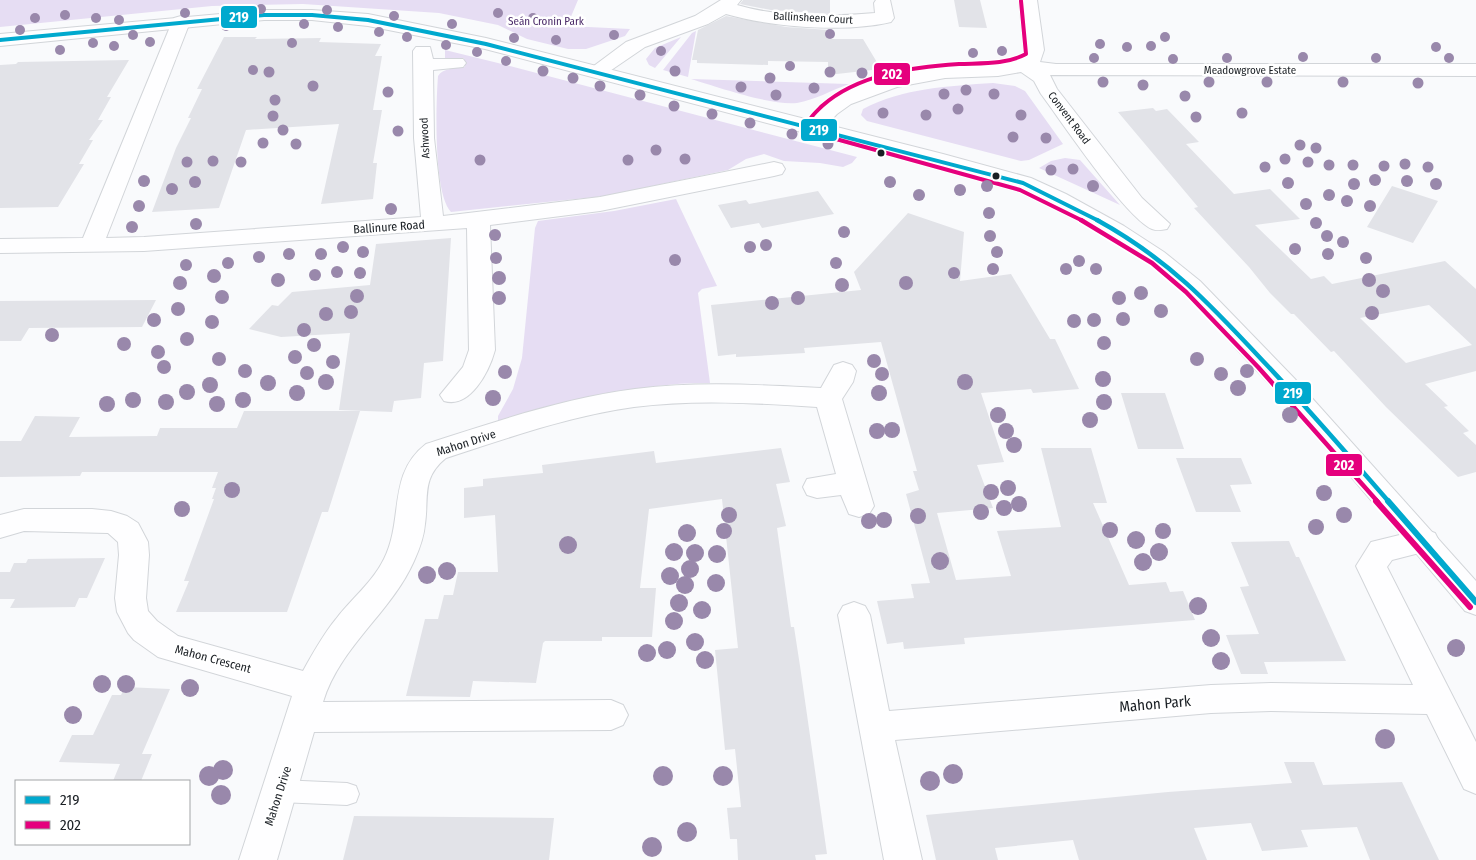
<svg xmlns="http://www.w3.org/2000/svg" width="1476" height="860" viewBox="0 0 1476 860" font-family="'Fira Sans Condensed',sans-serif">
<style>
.green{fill:#e6ddf3}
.building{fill:#e2e3e8;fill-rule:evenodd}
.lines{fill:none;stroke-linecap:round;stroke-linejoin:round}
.service-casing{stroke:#d2d5d9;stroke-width:2}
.minor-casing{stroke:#d2d5d9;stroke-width:2}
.tertiary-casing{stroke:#d2d5d9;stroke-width:2}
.service{fill:#fefeff;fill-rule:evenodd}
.minor{fill:#fefeff;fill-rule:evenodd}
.tertiary{fill:#fefeff;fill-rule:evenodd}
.bus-1-far2-casing{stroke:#fff;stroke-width:6}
.bus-1-far1-casing{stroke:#fff;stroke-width:8}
.bus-1-casing{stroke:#fff;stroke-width:10}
.bus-2-far2-casing{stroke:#fff;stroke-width:6}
.bus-2-far1-casing{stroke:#fff;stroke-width:8}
.bus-2-casing{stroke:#fff;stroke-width:10}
.bus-1-far2{stroke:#00a9ce;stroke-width:4}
.bus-1-far1{stroke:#00a9ce;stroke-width:4.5}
.bus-1{stroke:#00a9ce;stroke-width:6}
.bus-2-far2{stroke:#e5007d;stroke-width:4}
.bus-2-far1{stroke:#e5007d;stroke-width:4.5}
.bus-2{stroke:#e5007d;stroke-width:6}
.tree{fill:#9988ab}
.bus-dot{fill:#1a1f24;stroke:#fff;stroke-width:2}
.labels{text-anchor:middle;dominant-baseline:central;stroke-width:5;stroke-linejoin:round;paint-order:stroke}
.far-street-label{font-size:11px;fill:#1a1f24;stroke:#fff}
.far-park-label{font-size:11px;fill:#4a2a68;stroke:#fff}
.street-label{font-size:12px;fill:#1a1f24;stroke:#fff}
.near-street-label{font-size:15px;fill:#1a1f24;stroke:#fff}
.line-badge{stroke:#fff;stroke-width:2}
.badge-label{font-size:14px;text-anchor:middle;font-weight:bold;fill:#fff}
</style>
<rect width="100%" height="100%" fill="#f9fafc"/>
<path class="green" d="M0 0H578L567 26 630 29 625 36 586 49H568L527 39 498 25 439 13 303 4 212 6 0 27Z
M696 31 688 77 663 70 692 33Z
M681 37 655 68 649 65 646 59 655 48Z
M445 50 498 63 857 157 852 163 843 167 820 163 784 161 764 154 746 159 728 170 605 196 451 212C433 193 436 103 438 76 443 68 456 68 465 67L464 58H445Z
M691 79 848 84H849C832 90 815 100 797 103 772 106 717 87 691 79Z
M993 83 1015 86 1025 91 1063 144 1029 160 1021 161 867 121 861 115 863 109C903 88 949 86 993 83Z
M1065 158 1080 160 1120 205 1039 168 1051 161Z
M676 199 717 286 702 289 698 293 710 383C637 382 568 404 498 422V416L513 389 522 358 535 228 538 221 614 211Z"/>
<path class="building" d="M743 0H830V14L771 10 740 4Z
M954 0H980L987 28 959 27Z
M726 16 786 27 829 30V39H863L881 69 828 75V62L768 61V65L697 63V60H692L698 30Z
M224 37H257L255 39 321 38 319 42 381 44 375 56H382L373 110H382L373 163H377L373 199 321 204 339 124 246 130 219 208 152 212 176 148 191 118H188L202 89H197Z
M129 60 107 97H111L98 120H103L89 140H93L79 164H84L58 207 0 208V65L16 64 18 62Z
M1153 108 1156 111 1167 109 1199 142 1186 144 1234 194 1270 189 1300 219 1255 225 1311 279 1324 276 1332 284 1445 261 1476 289V371L1425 384 1448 406 1444 407 1469 431 1463 433 1476 445V472L1458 477 1386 407 1334 351 1331 352 1294 314H1291L1270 293 1249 267 1194 208 1198 207 1118 112ZM1429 305 1472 345 1406 363 1360 318Z
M1392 186 1438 201 1413 243 1367 227Z
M818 191 834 214 762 228 759 223 731 228 718 205 746 200 749 204Z
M908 213 964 232 960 281 1011 274 1050 339H1055L1079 389 1033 393 1031 389 981 393 1004 462 977 465 993 508 937 513 956 580 1011 576 997 531 1061 527 1041 448H1091L1107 503H1093L1129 585 1166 582 1170 592 1183 591 1195 620 964 638 965 644 904 649 903 642 887 644 877 601 914 598 911 584 930 583 906 494 919 490 913 471H917L881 342 804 348 805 353 736 357V354L718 356 711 305 861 290 854 272Z
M451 238 443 361 424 363 421 398 394 401 392 412 339 410 350 333 281 337 249 329 272 305 278 306 292 292 370 285 376 244Z
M156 300 142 327 29 328 21 341H0V301Z
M1121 393H1165L1184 449H1138Z
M244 411H360L328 512H322L287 612H176L189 581H184L214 499H212L216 488H212L218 472H82L80 476 0 477V441H21L35 416 80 417 69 437 157 436 160 428H237Z
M781 448 790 482 776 484 786 526 777 528 791 627H794L800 666 827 854 815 855 816 860H738L737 839H730L727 808 741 807 735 749 725 750 715 650 738 648 722 499 649 509 640 588H656L652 637H602V641H545L543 643 536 683 473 681 470 697 406 696 425 619H438L444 595H453L458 572H498L495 515 464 518V488L483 486V479L543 473 542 465 654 451 656 463Z
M1176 458H1241L1252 484 1230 485 1241 512H1196Z
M1289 541 1296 557H1299L1346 661 1264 662 1268 674H1241L1226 635 1259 634 1240 587 1249 586 1231 542Z
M105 558 87 598H79L75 607 10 608 15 599H0V572H10L14 563H26L28 559Z
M125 687 170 689 142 754H152L141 781H113L120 764 59 762 72 735H93L112 695H121Z
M1284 762H1314L1323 785 1402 782 1439 860H1370L1357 827 1301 830 1308 847 1262 851 1251 823 1194 828 1207 860H1079L1073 840 995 848 998 860H936L926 815 1168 792 1292 783Z
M354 816 554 818 549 860H343Z"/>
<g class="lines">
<g class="service-casing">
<path id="service" d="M280 780 347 783 356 786 359 794 356 802 347 805 280 802 271 799 268 791 271 783Z"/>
</g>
<g class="minor-casing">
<path id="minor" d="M721 0H741L737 5C781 18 830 17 875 13L874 3 876 0H890L894 18 891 22C846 33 771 27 726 14L708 24 645 47 604 75H590L587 71 626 42 695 16Z
M1019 0H1037L1044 50 1040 62 1056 64H1476V76L1050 75 1057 89 1142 198 1170 224 1167 229C1162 230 1157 231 1152 229 1125 217 1062 122 1041 94L1034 81 1021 72 998 76 945 78 897 87 851 104 837 114 821 131 814 133 807 131 804 127C809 119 816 110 824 104 854 79 921 67 960 65 982 64 1004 68 1024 56V50Z
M181 16 188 18 190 22 106 238 144 237 421 217 414 138 413 51 416 47H430L433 59H463L466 63 463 67 433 70 434 138 443 216 600 197 774 162 782 164 785 169 782 174 774 176 600 211 490 225 495 350C489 372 470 409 444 401L440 395 463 367 469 350 467 228 144 251 0 253V239L83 238 172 22 174 18Z
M843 362 852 365 856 371 853 382 842 399 874 506 869 514 859 517 849 514 841 495 817 498 807 495 803 487 807 479 836 474 817 407C756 403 695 399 634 407 569 416 508 438 446 458 421 478 429 497 425 524 424 537 419 550 414 561 391 613 340 646 323 702L611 700 623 705 628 715 623 725 611 730 314 732 277 860H239L292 696 158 657 134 640 128 633 117 612 115 598 119 555 118 542 108 533 24 531 0 538V515L24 509H92L111 511 127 516 138 523 148 542 149 555 146 598 148 611 157 621 178 636 303 671C313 653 323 635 336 619 351 599 373 582 384 559 404 519 387 474 426 444 495 422 564 398 635 389 697 381 759 385 821 388L834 365Z
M1424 529 1435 533 1439 541 1435 549 1392 560 1387 567 1476 742V794L1464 789 1427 714 1271 711 1211 713 895 740 922 860H884L838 615 843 606 854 602 865 606 870 615 889 711 1211 685 1271 683 1413 685 1356 566 1371 542Z"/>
</g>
<g class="tertiary-casing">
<path id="tertiary" d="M264 10H312L368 14 486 38 943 154 1031 178 1066 194 1124 226 1164 252 1200 281 1294 378 1476 581V615L1465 611C1392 526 1321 438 1244 357 1213 324 1184 288 1147 262 1106 232 1061 209 1015 188L485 49 368 26 312 20H264L0 46V34Z"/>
</g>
<use href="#service" class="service"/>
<use href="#minor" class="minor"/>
<use href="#tertiary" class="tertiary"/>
<g class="bus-1-far2-casing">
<path id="bus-1-far2" d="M0 40 264 15H312L368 20 486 44 1023 183 1099 221"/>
</g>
<g class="bus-1-far1-casing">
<path id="bus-1-far1" d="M1097 220C1168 259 1209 303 1263 361 1307 407 1348 455 1389 502"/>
</g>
<g class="bus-1-casing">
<path id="bus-1" d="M1388 501 1476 602"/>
</g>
<g class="bus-2-far2-casing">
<path id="bus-2-far2" d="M1021 1 1026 54C1005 65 982 63 959 64 913 67 858 74 822 106 815 113 806 120 807 131L1020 190 1083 221"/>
</g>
<g class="bus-2-far1-casing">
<path id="bus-2-far1" d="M1081 220 1152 263 1186 292 1258 367 1378 502"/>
</g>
<g class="bus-2-casing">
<path id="bus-2" d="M1376 501 1470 607"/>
</g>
<use href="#bus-1-far2" class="bus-1-far2"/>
<use href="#bus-1-far1" class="bus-1-far1"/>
<use href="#bus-1" class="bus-1"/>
<use href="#bus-2-far2" class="bus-2-far2"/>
<use href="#bus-2-far1" class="bus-2-far1"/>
<use href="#bus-2" class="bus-2"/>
</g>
<g class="tree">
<circle cx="261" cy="9" r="5"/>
<circle cx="327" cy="10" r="5"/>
<circle cx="185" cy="13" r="5"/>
<circle cx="498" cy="13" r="5"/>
<circle cx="65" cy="15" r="5"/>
<circle cx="394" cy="16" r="5"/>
<circle cx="35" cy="18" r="5"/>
<circle cx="96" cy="18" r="5"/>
<circle cx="533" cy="18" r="5"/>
<circle cx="119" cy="20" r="5"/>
<circle cx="304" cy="24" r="5"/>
<circle cx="452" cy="24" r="5"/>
<circle cx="226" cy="26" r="5"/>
<circle cx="338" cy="27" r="5"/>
<circle cx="20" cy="30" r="5"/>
<circle cx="379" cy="32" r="5"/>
<circle cx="830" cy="34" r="5"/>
<circle cx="133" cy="35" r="5"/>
<circle cx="614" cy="35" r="5"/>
<circle cx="407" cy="37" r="5"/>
<circle cx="1165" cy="37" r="5"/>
<circle cx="514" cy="38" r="5"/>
<circle cx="556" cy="40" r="5"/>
<circle cx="150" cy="42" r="5"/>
<circle cx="93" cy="43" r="5"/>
<circle cx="292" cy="43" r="5"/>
<circle cx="1100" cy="44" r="5"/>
<circle cx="446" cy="45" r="5"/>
<circle cx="114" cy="46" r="5"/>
<circle cx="1151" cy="46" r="5"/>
<circle cx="1127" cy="47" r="5"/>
<circle cx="1436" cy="47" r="5"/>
<circle cx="60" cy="50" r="5"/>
<circle cx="661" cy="51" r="5"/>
<circle cx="1002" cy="51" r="5"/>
<circle cx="477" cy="52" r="5"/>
<circle cx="973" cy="53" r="5"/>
<circle cx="1303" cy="57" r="5"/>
<circle cx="1094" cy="58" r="5"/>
<circle cx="1227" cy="58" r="5"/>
<circle cx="1376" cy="58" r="5"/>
<circle cx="1449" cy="58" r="5"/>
<circle cx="1173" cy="59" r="5"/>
<circle cx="506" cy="61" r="5"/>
<circle cx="790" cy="66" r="5"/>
<circle cx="253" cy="70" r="5"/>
<circle cx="543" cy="71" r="5.5"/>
<circle cx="675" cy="71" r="5.5"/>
<circle cx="269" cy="72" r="5.5"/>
<circle cx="830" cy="72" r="5.5"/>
<circle cx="862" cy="73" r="5.5"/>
<circle cx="573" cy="78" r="5.5"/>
<circle cx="770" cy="78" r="5.5"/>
<circle cx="1103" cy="82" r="5.5"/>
<circle cx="1209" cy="82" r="5.5"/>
<circle cx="1267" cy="82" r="5.5"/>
<circle cx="1343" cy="82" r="5.5"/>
<circle cx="1418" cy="83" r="5.5"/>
<circle cx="1143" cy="85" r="5.5"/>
<circle cx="313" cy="86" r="5.5"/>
<circle cx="600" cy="86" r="5.5"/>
<circle cx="741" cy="87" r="5.5"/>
<circle cx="814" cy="88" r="5.5"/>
<circle cx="966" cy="90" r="5.5"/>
<circle cx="388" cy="92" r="5.5"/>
<circle cx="944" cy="94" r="5.5"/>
<circle cx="994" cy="94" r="5.5"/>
<circle cx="640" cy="95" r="5.5"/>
<circle cx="776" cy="95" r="5.5"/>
<circle cx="1185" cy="96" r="5.5"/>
<circle cx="275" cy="100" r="5.5"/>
<circle cx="674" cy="106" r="5.5"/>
<circle cx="958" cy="109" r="5.5"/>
<circle cx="883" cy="113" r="5.5"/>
<circle cx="1242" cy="113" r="5.5"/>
<circle cx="712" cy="114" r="5.5"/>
<circle cx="926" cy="115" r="5.5"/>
<circle cx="1021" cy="115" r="5.5"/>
<circle cx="273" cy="116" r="5.5"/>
<circle cx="1196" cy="117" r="5.5"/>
<circle cx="750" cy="123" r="5.5"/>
<circle cx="283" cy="130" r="5.5"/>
<circle cx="398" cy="131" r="5.5"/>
<circle cx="792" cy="134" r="5.5"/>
<circle cx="1013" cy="137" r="5.5"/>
<circle cx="1046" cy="138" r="5.5"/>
<circle cx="263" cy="143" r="5.5"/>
<circle cx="296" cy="144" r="5.5"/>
<circle cx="828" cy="144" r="5.5"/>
<circle cx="1300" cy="145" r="5.5"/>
<circle cx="1316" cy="148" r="5.5"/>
<circle cx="656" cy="150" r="5.5"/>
<circle cx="685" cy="159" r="5.5"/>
<circle cx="1285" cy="159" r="5.5"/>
<circle cx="480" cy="160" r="5.5"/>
<circle cx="628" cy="160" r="5.5"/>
<circle cx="213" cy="161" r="5.5"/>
<circle cx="187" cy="162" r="5.5"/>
<circle cx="241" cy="162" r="5.5"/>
<circle cx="1308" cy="162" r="5.5"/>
<circle cx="1405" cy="164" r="5.5"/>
<circle cx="1329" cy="165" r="5.5"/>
<circle cx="1353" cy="165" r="5.5"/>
<circle cx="1384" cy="166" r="5.5"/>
<circle cx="1265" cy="167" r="5.5"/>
<circle cx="1428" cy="167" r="5.5"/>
<circle cx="1073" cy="169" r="5.5"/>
<circle cx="1051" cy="170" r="5.5"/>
<circle cx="1375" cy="180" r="6"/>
<circle cx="144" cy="181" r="6"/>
<circle cx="1407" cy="181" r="6"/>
<circle cx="195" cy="182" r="6"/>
<circle cx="890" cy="182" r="6"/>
<circle cx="1288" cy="183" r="6"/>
<circle cx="1354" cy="184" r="6"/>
<circle cx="1436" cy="184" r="6"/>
<circle cx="987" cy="186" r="6"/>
<circle cx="1093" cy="186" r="6"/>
<circle cx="172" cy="189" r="6"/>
<circle cx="960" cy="190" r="6"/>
<circle cx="919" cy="195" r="6"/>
<circle cx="1329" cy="195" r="6"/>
<circle cx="1347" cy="201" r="6"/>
<circle cx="1306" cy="204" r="6"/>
<circle cx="139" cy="206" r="6"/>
<circle cx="1370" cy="206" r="6"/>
<circle cx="391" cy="209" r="6"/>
<circle cx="989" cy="213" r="6"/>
<circle cx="1316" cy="223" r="6"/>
<circle cx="196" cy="224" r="6"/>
<circle cx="132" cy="227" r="6"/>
<circle cx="844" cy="232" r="6"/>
<circle cx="495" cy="235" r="6"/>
<circle cx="990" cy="236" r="6"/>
<circle cx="1327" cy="236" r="6"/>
<circle cx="1343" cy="242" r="6"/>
<circle cx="766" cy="245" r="6"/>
<circle cx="343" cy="247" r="6"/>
<circle cx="750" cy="247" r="6"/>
<circle cx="1295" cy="249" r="6"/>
<circle cx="363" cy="252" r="6"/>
<circle cx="997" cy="252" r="6"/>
<circle cx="289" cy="254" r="6"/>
<circle cx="321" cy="254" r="6"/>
<circle cx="1328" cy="254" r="6"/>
<circle cx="259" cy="257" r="6"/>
<circle cx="496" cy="258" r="6"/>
<circle cx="1366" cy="258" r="6"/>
<circle cx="675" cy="260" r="6"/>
<circle cx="1079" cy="261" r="6"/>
<circle cx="228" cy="263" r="6"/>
<circle cx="836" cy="263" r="6"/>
<circle cx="186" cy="265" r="6"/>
<circle cx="993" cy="269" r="6"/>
<circle cx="1066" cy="269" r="6"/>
<circle cx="1096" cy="269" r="6"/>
<circle cx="337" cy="272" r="6"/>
<circle cx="360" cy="273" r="6"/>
<circle cx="954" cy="273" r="6"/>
<circle cx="315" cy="275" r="6"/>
<circle cx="214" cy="276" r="7"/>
<circle cx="499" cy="278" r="7"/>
<circle cx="278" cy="280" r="7"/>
<circle cx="1369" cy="280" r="7"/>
<circle cx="180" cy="283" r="7"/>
<circle cx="906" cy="283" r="7"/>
<circle cx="842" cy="285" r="7"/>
<circle cx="1383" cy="291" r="7"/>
<circle cx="1141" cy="293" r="7"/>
<circle cx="357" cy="296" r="7"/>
<circle cx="222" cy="297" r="7"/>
<circle cx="499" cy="298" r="7"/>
<circle cx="798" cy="298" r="7"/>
<circle cx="1119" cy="298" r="7"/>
<circle cx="772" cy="303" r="7"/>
<circle cx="178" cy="309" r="7"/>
<circle cx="1161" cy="311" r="7"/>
<circle cx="351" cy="312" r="7"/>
<circle cx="1372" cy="313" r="7"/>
<circle cx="326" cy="314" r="7"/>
<circle cx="1123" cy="319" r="7"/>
<circle cx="154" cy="320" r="7"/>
<circle cx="1094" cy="320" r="7"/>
<circle cx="1074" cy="321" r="7"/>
<circle cx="212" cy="322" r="7"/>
<circle cx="304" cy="330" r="7"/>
<circle cx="52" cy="335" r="7"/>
<circle cx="187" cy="339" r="7"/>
<circle cx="1104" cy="343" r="7"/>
<circle cx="124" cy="344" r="7"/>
<circle cx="314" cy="345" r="7"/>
<circle cx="158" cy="352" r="7"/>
<circle cx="295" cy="357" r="7"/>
<circle cx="219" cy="359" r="7"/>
<circle cx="1197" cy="359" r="7"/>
<circle cx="874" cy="361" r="7"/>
<circle cx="333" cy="362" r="7"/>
<circle cx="164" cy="367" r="7"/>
<circle cx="245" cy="371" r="7"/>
<circle cx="1247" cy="371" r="7"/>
<circle cx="505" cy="372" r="7"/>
<circle cx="307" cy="373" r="7"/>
<circle cx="882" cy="374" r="7"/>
<circle cx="1221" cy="374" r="7"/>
<circle cx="1103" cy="379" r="8"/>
<circle cx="326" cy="382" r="8"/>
<circle cx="965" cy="382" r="8"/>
<circle cx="268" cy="383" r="8"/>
<circle cx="210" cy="385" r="8"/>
<circle cx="1238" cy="388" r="8"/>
<circle cx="187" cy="392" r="8"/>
<circle cx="297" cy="393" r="8"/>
<circle cx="879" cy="393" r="8"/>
<circle cx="493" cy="398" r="8"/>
<circle cx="133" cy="400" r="8"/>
<circle cx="243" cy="400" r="8"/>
<circle cx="166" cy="402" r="8"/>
<circle cx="1104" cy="402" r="8"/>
<circle cx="107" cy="404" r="8"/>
<circle cx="217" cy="404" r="8"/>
<circle cx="998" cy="415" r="8"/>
<circle cx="1290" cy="415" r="8"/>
<circle cx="1090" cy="420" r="8"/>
<circle cx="892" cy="430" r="8"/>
<circle cx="877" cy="431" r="8"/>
<circle cx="1006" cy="431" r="8"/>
<circle cx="1014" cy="445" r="8"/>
<circle cx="1008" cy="488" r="8"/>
<circle cx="232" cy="490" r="8"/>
<circle cx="991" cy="492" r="8"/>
<circle cx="1324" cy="493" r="8"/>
<circle cx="1019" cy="504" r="8"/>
<circle cx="1004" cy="508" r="8"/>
<circle cx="182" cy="509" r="8"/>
<circle cx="981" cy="512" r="8"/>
<circle cx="729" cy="515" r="8"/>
<circle cx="1344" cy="515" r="8"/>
<circle cx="918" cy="516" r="8"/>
<circle cx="884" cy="520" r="8"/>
<circle cx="869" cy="521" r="8"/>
<circle cx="1316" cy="527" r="8"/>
<circle cx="1110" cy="530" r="8"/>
<circle cx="724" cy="531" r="8"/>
<circle cx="1163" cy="531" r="8"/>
<circle cx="687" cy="533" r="9"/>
<circle cx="1136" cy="540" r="9"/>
<circle cx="568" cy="545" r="9"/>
<circle cx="674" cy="552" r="9"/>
<circle cx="1159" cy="552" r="9"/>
<circle cx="695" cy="553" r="9"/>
<circle cx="717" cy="554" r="9"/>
<circle cx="940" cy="561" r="9"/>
<circle cx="1143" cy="562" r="9"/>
<circle cx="690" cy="569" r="9"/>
<circle cx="447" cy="571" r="9"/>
<circle cx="427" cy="575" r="9"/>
<circle cx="670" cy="576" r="9"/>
<circle cx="716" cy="583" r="9"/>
<circle cx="685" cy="585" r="9"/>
<circle cx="679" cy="603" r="9"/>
<circle cx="1198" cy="606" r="9"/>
<circle cx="702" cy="610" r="9"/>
<circle cx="674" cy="621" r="9"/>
<circle cx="1211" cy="638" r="9"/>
<circle cx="695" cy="642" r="9"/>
<circle cx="1456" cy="648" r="9"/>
<circle cx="667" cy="650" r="9"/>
<circle cx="647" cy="653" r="9"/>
<circle cx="705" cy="660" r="9"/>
<circle cx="1221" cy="661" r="9"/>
<circle cx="102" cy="684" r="9"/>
<circle cx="126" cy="684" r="9"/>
<circle cx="190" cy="688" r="9"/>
<circle cx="73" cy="715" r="9"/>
<circle cx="1385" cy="739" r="10"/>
<circle cx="223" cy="770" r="10"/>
<circle cx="953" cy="774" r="10"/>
<circle cx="209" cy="776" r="10"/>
<circle cx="663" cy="776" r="10"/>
<circle cx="723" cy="776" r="10"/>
<circle cx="930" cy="781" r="10"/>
<circle cx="221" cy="795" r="10"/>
<circle cx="687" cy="832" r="10"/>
<circle cx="652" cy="847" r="10"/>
</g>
<g class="bus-dot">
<circle cx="881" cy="153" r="4.5"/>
<circle cx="996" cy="176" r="4.5"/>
</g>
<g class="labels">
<g class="far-street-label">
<text transform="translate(813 18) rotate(3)">Ballinsheen Court</text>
<text x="1250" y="70">Meadowgrove Estate</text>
<text transform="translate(1069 118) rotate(53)">Convent Road</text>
<text transform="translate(425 138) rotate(-93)">Ashwood</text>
</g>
<g class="far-park-label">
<text x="546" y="21">Seán Cronin Park</text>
</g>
<g class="street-label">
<text transform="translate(389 227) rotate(-4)">Ballinure Road</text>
<text transform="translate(466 443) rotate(-18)">Mahon Drive</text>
<text transform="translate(213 659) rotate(15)">Mahon Crescent</text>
<text transform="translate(278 796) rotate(-72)">Mahon Drive</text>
</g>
<g class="near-street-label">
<text transform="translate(1155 704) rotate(-5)">Mahon Park</text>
</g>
</g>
<g class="line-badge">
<rect x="220" y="5" width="38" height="24" rx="5" fill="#00a9ce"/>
<rect x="873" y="62" width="38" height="24" rx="5" fill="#e5007d"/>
<rect x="800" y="118" width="38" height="24" rx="5" fill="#00a9ce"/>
<rect x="1274" y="381" width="38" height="24" rx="5" fill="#00a9ce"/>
<rect x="1325" y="453" width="38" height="24" rx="5" fill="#e5007d"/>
</g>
<g class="badge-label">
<text x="239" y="22">219</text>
<text x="892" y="79">202</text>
<text x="819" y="135">219</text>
<text x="1293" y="398">219</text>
<text x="1344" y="470">202</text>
</g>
<rect x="15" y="780" width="175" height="65" fill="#ffffff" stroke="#a3a5a7"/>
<rect x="25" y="796" width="25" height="8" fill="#00a9ce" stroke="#a3a5a7"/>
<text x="60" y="805" font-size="15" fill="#1a1f24">219</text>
<rect x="25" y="821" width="25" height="8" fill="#e5007d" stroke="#a3a5a7"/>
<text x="60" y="830" font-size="15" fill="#1a1f24">202</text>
</svg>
